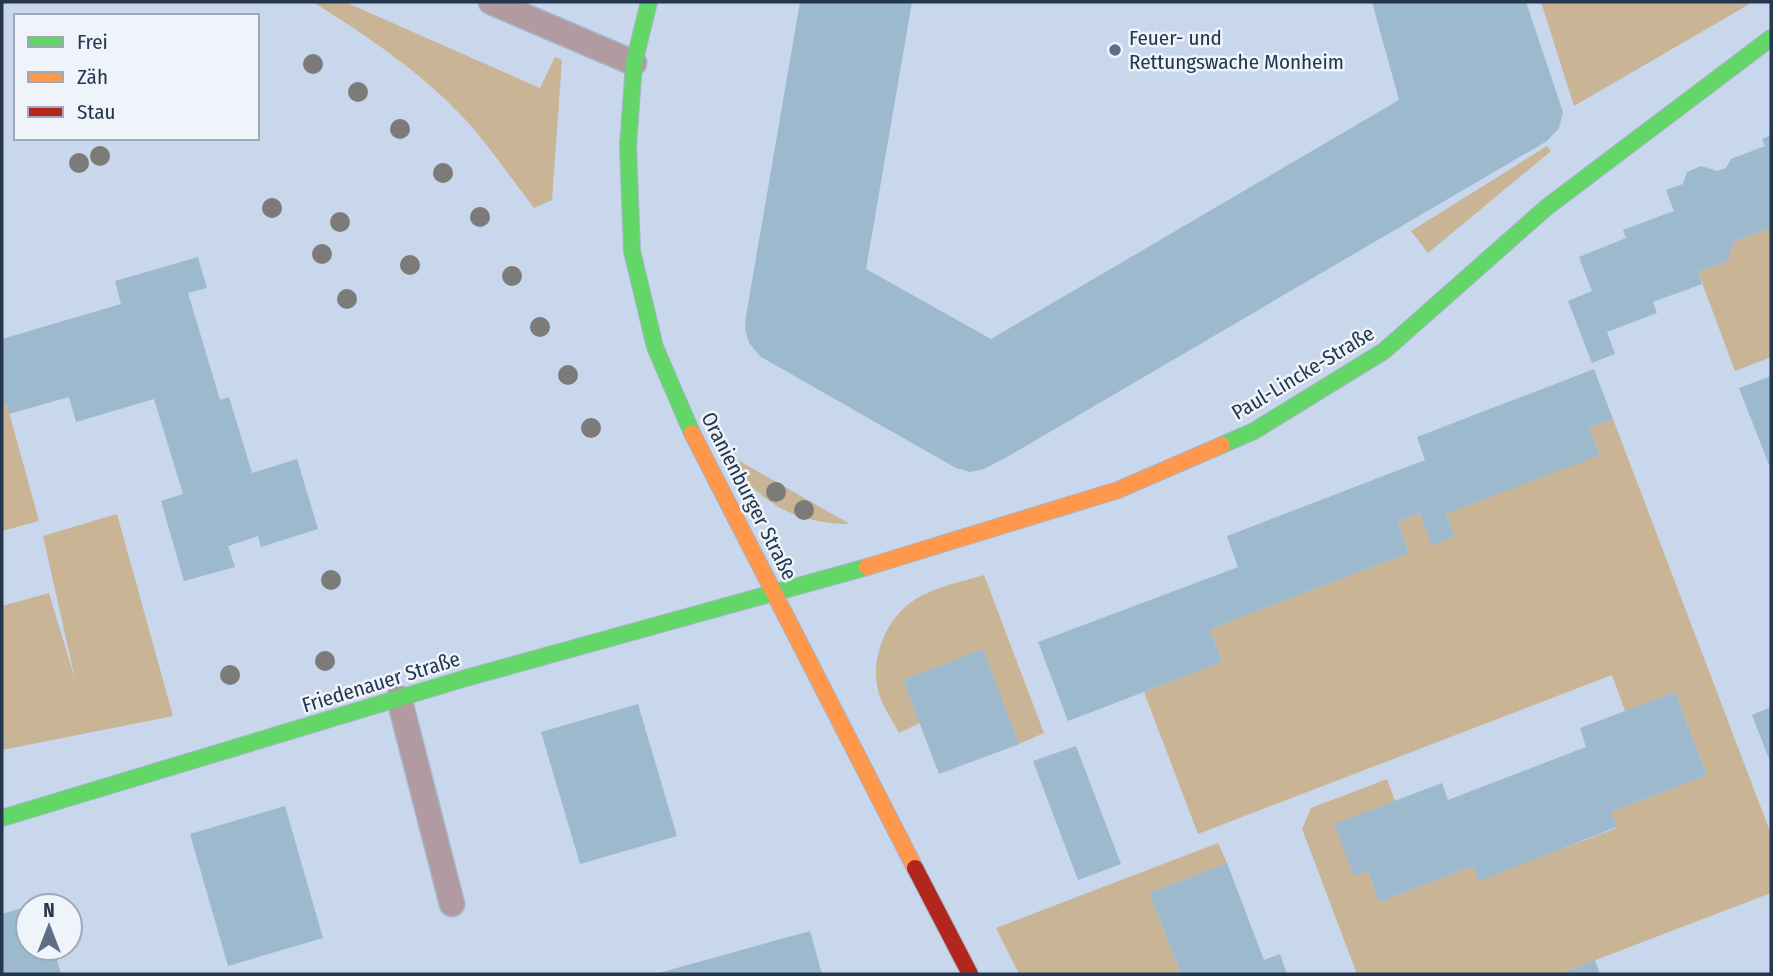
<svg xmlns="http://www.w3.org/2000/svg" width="1773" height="976" viewBox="0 0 1773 976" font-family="'Fira Sans Condensed',sans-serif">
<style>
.green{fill:#c9b596}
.building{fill:#9db9ce}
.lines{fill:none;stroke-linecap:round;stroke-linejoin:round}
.lane-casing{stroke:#a6b5c7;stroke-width:27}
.fast-casing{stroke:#a6b5c7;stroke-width:18}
.slow-casing{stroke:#a6b5c7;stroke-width:18}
.jam-casing{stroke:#a6b5c7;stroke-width:18}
.lane{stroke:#b19ba0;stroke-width:24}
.fast{stroke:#63d668;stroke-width:16}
.slow{stroke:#ff974d;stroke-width:16}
.jam{stroke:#b3261e;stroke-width:16}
.tree{fill:#7c7b79}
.poi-dot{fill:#5d6f86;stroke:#eff4fa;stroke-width:2.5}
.labels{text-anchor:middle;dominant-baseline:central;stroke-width:5;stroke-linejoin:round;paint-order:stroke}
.poi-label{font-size:21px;fill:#24374f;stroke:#eff4fa;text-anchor:start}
.street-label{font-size:21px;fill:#24374f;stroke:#eff4fa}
</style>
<rect width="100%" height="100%" fill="#c8d7ec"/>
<path class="green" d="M313 2H345L540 88 555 57 562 60 552 200 534 208C513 181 494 153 472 127 427 76 370 38 313 2Z
M1541 2H1753L1574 106Z
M1547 146 1551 151 1428 253 1411 231Z
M1771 228V357L1735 371 1698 272 1728 261 1733 242Z
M7 405 39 521 2 531V407Z
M1613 419 1771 834V893L1559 974H1357L1302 829 1311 808 1387 779 1395 801 1354 876 1368 871 1379 902 1473 866 1479 880 1617 828 1611 812 1707 775 1675 692 1625 711 1612 675 1198 834 1144 692 1222 662 1210 629 1409 553 1398 522 1420 513 1432 545 1455 536 1446 514 1600 454 1589 427Z
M729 455 850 524C797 524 754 502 729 455Z
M117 514 173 716 2 750V606L49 593 75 679 43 536Z
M984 575 1044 733 1019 744 983 650 903 680 920 723 899 733C893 721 883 707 879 694 868 658 888 613 921 596 941 586 963 581 984 575Z
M1218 843 1227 863 1149 893 1181 974H1019L996 928Z"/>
<path class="building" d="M800 2H912L866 269 991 339 1399 100 1372 2H1526L1563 112 1559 128 1547 141 1007 457 984 469 970 472 956 468 761 357 749 343 745 329 746 316Z
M1771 135V228L1733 242 1728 261 1698 272 1702 284 1653 302 1657 313 1607 332 1615 354 1592 363 1568 301 1592 291 1579 257 1626 238 1623 230 1674 211 1666 190 1683 184 1687 172 1701 166 1717 171 1726 168 1731 159 1765 146 1762 139Z
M198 257 207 288 188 293 220 400 229 397 252 473 297 459 318 529 261 547 258 536 228 546 235 567 184 581 161 501 183 494 154 399 76 422 69 397 9 414 7 405 2 407V339L121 304 115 281Z
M1594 369 1613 419 1589 427 1600 455 1446 514 1455 536 1432 546 1420 513 1398 522 1409 553 1210 629 1222 662 1068 721 1038 642 1238 567 1227 536 1425 460 1417 437Z
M1771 376V464L1769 465 1739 388Z
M983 649 1019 744 939 774 903 680Z
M1675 692 1707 775 1611 812 1617 827 1479 881 1473 866 1379 902 1368 871 1354 876 1334 824 1442 783 1448 800 1586 747 1580 728Z
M638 704 677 836 580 864 541 732Z
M1771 707V764L1752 715Z
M1076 746 1121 864 1078 880 1033 761Z
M285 806 323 938 228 966 190 834Z
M1227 863 1264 960 1280 954 1287 974H1181L1149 893Z
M28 906V948H54L61 974H2V914Z
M810 931 822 974H659V973Z
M1595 960 1600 974H1560Z"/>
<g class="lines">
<g class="lane-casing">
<path id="lane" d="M491 2 634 63
M399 698 452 904"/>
</g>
<g class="fast-casing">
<path id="fast" d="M649 2 634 63 628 146 632 251 655 347 692 433
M1222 445 1254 431 1384 351 1547 207 1771 38
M2 818 466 678 867 567"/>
</g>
<g class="slow-casing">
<path id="slow" d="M692 433 915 868
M867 567 1118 490 1222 445"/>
</g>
<g class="jam-casing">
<path id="jam" d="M915 868 970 974"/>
</g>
<use href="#lane" class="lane"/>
<use href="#fast" class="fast"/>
<use href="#slow" class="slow"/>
<use href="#jam" class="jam"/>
</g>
<g class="tree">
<circle cx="313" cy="64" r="10"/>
<circle cx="358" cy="92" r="10"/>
<circle cx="400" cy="129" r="10"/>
<circle cx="100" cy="156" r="10"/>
<circle cx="79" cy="163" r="10"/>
<circle cx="443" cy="173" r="10"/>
<circle cx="272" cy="208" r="10"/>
<circle cx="480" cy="217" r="10"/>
<circle cx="340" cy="222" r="10"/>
<circle cx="322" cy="254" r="10"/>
<circle cx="410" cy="265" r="10"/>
<circle cx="512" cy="276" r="10"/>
<circle cx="347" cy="299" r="10"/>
<circle cx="540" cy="327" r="10"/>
<circle cx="568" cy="375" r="10"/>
<circle cx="591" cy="428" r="10"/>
<circle cx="776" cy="492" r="10"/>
<circle cx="804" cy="510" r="10"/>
<circle cx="331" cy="580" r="10"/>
<circle cx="325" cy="661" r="10"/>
<circle cx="230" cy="675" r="10"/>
</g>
<circle class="poi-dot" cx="1115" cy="50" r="7"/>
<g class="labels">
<g class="poi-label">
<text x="1129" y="38">Feuer- und<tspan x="1129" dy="24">Rettungswache Monheim</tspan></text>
</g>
<g class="street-label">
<text transform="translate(1303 373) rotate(-31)">Paul-Lincke-Straße</text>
<text transform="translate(749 496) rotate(63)">Oranienburger Straße</text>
<text transform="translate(381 682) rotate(-17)">Friedenauer Straße</text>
</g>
</g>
<rect width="1773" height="976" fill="none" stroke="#24374f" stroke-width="7"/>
<rect x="14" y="14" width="245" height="126" fill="#eff4fa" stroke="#9ea8b6" stroke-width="2"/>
<rect x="28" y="37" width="35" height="10" fill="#63d668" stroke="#9ea8b6" stroke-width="2"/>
<text x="77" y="49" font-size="21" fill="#24374f">Frei</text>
<rect x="28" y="72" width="35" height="10" fill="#ff974d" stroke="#9ea8b6" stroke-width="2"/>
<text x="77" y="84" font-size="21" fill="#24374f">Zäh</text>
<rect x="28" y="107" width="35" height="10" fill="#b3261e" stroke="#9ea8b6" stroke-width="2"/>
<text x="77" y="119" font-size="21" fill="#24374f">Stau</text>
<g transform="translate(49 927)"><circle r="33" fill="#eff4fa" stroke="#9ea8b6" stroke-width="2"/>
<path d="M0-5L12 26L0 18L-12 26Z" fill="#5d6f86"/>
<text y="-10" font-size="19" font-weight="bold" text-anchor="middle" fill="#24374f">N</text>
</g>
</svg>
